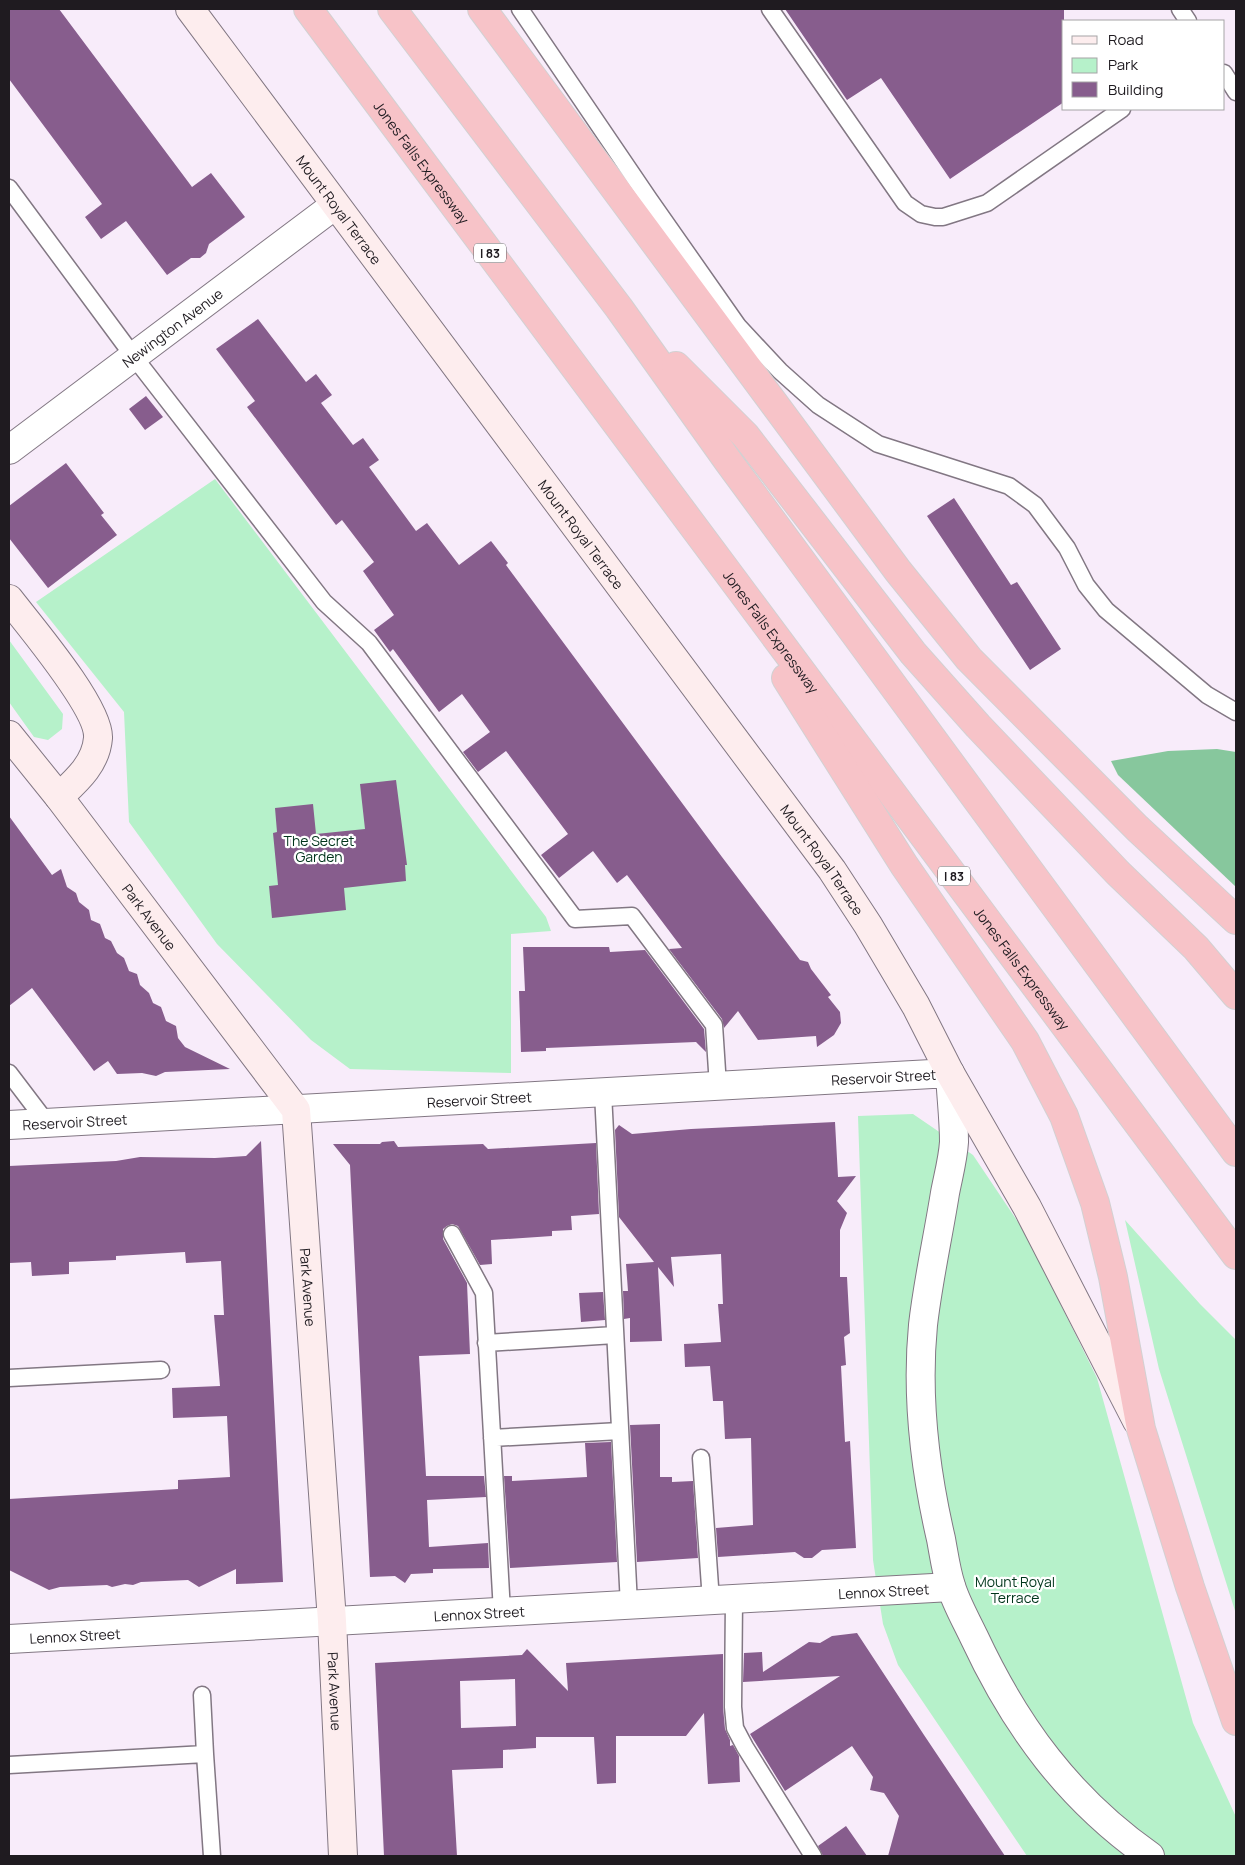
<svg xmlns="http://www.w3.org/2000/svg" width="1245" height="1865" viewBox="0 0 1245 1865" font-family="Manrope,sans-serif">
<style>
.green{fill:#b6f1ca}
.forest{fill:#87c79d}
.building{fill:#875d8d;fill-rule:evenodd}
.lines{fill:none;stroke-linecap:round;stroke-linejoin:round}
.lane-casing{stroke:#827783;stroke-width:19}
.street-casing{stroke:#827783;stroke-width:30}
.secondary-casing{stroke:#827783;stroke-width:30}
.highway-casing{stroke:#d2d1d2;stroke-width:30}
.lane{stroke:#fff;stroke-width:16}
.street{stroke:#fff;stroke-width:28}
.secondary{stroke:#fdedee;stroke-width:28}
.highway{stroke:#f7c3c8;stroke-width:28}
.labels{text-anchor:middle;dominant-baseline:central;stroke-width:4.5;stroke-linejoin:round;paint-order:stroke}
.shield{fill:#fff;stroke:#625f63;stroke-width:1}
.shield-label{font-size:12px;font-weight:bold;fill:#1f1b20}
.street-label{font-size:14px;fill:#1f1b20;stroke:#fff}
.park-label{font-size:14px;fill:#00351b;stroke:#fff}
</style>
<rect width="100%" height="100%" fill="#f8ecfa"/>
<path class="green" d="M215 479 546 917 551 931 511 934V1073L350 1069 311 1040 217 944 129 822 124 712 36 602Z
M9 640 63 714 62 729 48 740 34 737 9 702Z
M913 1114 973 1155 1026 1234 1097 1378 1193 1723 1236 1817V1856H1027L898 1665 883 1624 873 1560 858 1116Z
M1125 1220 1200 1304 1236 1340V1614L1159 1369Z"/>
<path class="forest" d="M1217 749 1236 752V887L1118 775 1111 761 1168 751Z"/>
<path class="building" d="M9 9H59L192 187 211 173 245 217 209 244 206 253 200 258H191L167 275 126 221 101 239 85 217 102 204 9 79Z
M785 9H1064V102L950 179 881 78 847 100Z
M258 319 306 382 316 374 332 395 321 403 353 445 363 438 379 460 369 467 416 531 427 523 459 565 491 541 508 563 506 565 722 857 800 960 808 962 811 969 831 995 828 997 840 1012 841 1023 834 1035 817 1047 816 1036 758 1040 738 1011 724 1028 722 1019 669 949 682 948 627 875 617 883 593 851 559 878 541 855 568 834 506 751 478 772 463 752 490 732 462 694 439 712 393 649 390 652 374 630 394 615 363 571 374 562 342 520 336 525 247 407 255 401 216 349Z
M146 396 163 417 145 430 129 409Z
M66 463 104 513 101 515 117 535 48 588 9 538V506Z
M954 498 1011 585 1017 582 1061 649 1030 670 927 516Z
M396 780 407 865H405L406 881 344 888 346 910 272 918 269 886 278 885 273 833 277 832 275 808 313 804 316 834 365 829 360 784Z
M9 816 52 875 61 869 67 887 76 893 79 902 89 910 91 920 100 924 105 938 111 941 117 953 124 958 129 971 137 974 140 985 149 993 153 1003 161 1007 166 1021 176 1026 178 1038 185 1047 230 1069 165 1072 156 1076 142 1073 117 1074 108 1061 94 1071 32 988 9 1006Z
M523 947H609L610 952 645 950 704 1029 706 1052 696 1042 546 1048V1051L521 1052 519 991H525Z
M835 1122 838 1177 856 1176 837 1201 847 1213 840 1230V1277H847L850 1333 844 1337 846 1365 841 1366 845 1442 850 1441 856 1548 822 1550 812 1558H804L795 1552 718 1557 716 1528 753 1525 751 1438 725 1439 723 1401H713L710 1366 685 1367 684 1344 721 1342 718 1304H723L721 1254 671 1257 674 1287 658 1267 662 1341 630 1342V1318L624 1319 623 1291H628L626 1264 654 1262 619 1217 615 1130 619 1125 632 1134 691 1129Z
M261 1141 283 1582 236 1584V1569L199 1587 188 1580 141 1582 133 1585 125 1584 112 1587 107 1585 60 1587 49 1590 9 1570V1499L178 1489V1480L230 1477 227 1416 173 1418 172 1388 220 1386 214 1315H224L221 1261 186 1263 185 1252 116 1256V1260L69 1262V1274L32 1276 31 1262 9 1263V1166L116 1161 140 1157 215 1158 246 1156Z
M394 1141 398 1147 483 1144 488 1149 596 1143 599 1214 571 1216 572 1230 552 1231V1236L491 1240 492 1264 480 1265 458 1226 452 1224 447 1226 443 1229V1239L467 1283 470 1354 419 1356 426 1476H484L486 1497 427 1500 429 1547 488 1543 489 1568 433 1569V1573L411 1574 405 1583 395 1576 370 1577 350 1165 333 1144H380L382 1142Z
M603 1292 605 1320 581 1322 579 1293Z
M660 1424V1477H672V1482L693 1481 698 1558 637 1562 630 1425Z
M611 1442 617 1562 510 1568 504 1476H512V1481L587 1477 585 1443Z
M857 1633 924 1735 1005 1856H888L899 1816 884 1793 870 1790 873 1777 852 1746 785 1791 750 1734 840 1676 743 1682 744 1653 762 1652 763 1672 809 1642 820 1643 832 1636Z
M527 1649 568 1691 566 1663 723 1654V1707L725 1729 730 1740V1746L733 1745 739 1756 740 1782 708 1784 704 1713 686 1736H616V1783L597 1784 594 1737H536V1748L503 1750V1768L452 1770 457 1856H384L375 1663 522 1655ZM515 1679 516 1726 461 1728 460 1681Z
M846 1826 867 1856H823L818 1846Z"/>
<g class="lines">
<g class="lane-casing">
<path id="lane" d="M520 9 649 199 738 326 780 371 818 405 878 444 1009 486 1035 505 1067 548 1086 585 1106 610 1207 695 1236 712
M770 9 905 203 921 214 935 217H943L987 203 1122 109
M1180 9 1188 21
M1224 73 1236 92
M9 188 134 357 324 602 369 643 575 919 632 916 714 1025 718 1086
M9 1073 47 1123
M603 1093 629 1605
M452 1234 484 1293 502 1612
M486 1343 615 1335
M9 1378 161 1370
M492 1438 620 1431
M701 1458 711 1601
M734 1599 733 1707 735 1728 745 1747 813 1856
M202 1695 205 1754
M9 1765 205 1754 212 1856"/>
</g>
<g class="street-casing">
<g id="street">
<path id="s1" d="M9 450 335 205"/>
<path id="s2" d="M9 1125 950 1073C951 1096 954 1119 954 1142 953 1159 948 1177 945 1193 938 1237 928 1281 923 1325 916 1397 925 1470 941 1539 944 1555 946 1571 951 1586 956 1603 966 1620 974 1637 1016 1727 1069 1799 1150 1856"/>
<path id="s3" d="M9 1639 951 1587"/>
</g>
</g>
<g class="secondary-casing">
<g id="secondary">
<path id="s4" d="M190 9 832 870 868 925 916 1006 950 1073 1027 1207 1137 1421"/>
<path d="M9 599C29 625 100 708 98 738 96 764 76 781 59 797"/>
<path id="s5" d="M9 735 59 797 296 1110 332 1621 343 1856"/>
</g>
</g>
<g class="highway-casing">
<g id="highway">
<path id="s6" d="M308 9 1236 1255"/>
<path d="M392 9 619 308 728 461 1236 1152"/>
<path d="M482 9 898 571 969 659 1137 828 1236 920"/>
<path d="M676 366 745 435 913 653 978 726 1118 873 1196 948 1236 995"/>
<path d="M786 678 904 865 1025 1041 1064 1116 1095 1203 1113 1277 1141 1429 1190 1587 1236 1721"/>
</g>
</g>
<use href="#lane" class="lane"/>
<use href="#street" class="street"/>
<use href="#secondary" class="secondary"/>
<use href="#highway" class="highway"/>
</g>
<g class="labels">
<g class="shield">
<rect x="474" y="243.5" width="32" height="19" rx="4"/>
<rect x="938" y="866.5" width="32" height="19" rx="4"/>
</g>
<g class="shield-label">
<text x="490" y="253">I 83</text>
<text x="954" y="876">I 83</text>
</g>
<g class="street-label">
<text stroke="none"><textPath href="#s6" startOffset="191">Jones Falls Expressway</textPath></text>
<text stroke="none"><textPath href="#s4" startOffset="250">Mount Royal Terrace</textPath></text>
<text stroke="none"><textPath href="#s1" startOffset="204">Newington Avenue</textPath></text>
<text stroke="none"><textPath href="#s4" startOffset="655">Mount Royal Terrace</textPath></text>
<text stroke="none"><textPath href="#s6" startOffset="776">Jones Falls Expressway</textPath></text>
<text stroke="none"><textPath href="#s4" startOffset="1060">Mount Royal Terrace</textPath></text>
<text stroke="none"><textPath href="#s5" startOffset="230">Park Avenue</textPath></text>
<text stroke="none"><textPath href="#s6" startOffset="1196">Jones Falls Expressway</textPath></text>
<text stroke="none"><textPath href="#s2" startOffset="876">Reservoir Street</textPath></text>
<text stroke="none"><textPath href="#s2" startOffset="471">Reservoir Street</textPath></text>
<text stroke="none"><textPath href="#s2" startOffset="66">Reservoir Street</textPath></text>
<text stroke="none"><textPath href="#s5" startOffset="650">Park Avenue</textPath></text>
<text stroke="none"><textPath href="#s3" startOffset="876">Lennox Street</textPath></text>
<text stroke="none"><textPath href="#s3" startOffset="471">Lennox Street</textPath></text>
<text stroke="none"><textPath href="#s3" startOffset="66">Lennox Street</textPath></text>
<text stroke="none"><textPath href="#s5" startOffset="1055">Park Avenue</textPath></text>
</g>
<g class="park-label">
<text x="319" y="840">The Secret<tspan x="319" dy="16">Garden</tspan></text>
<text x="1015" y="1581">Mount Royal<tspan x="1015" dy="16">Terrace</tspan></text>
</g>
</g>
<rect width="1245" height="1865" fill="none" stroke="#1f1b20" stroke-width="20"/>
<rect x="1062" y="20" width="162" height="90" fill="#ffffff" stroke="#a5a4a6"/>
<rect x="1072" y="36" width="25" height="8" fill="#fdedee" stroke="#a5a4a6"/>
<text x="1108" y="45" font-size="15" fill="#1f1b20">Road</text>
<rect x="1072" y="58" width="25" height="15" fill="#b6f1ca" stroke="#a5a4a6"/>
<text x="1108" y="70" font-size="15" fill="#1f1b20">Park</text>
<rect x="1072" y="82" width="25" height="15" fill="#875d8d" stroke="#a5a4a6"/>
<text x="1108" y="95" font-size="15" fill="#1f1b20">Building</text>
</svg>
